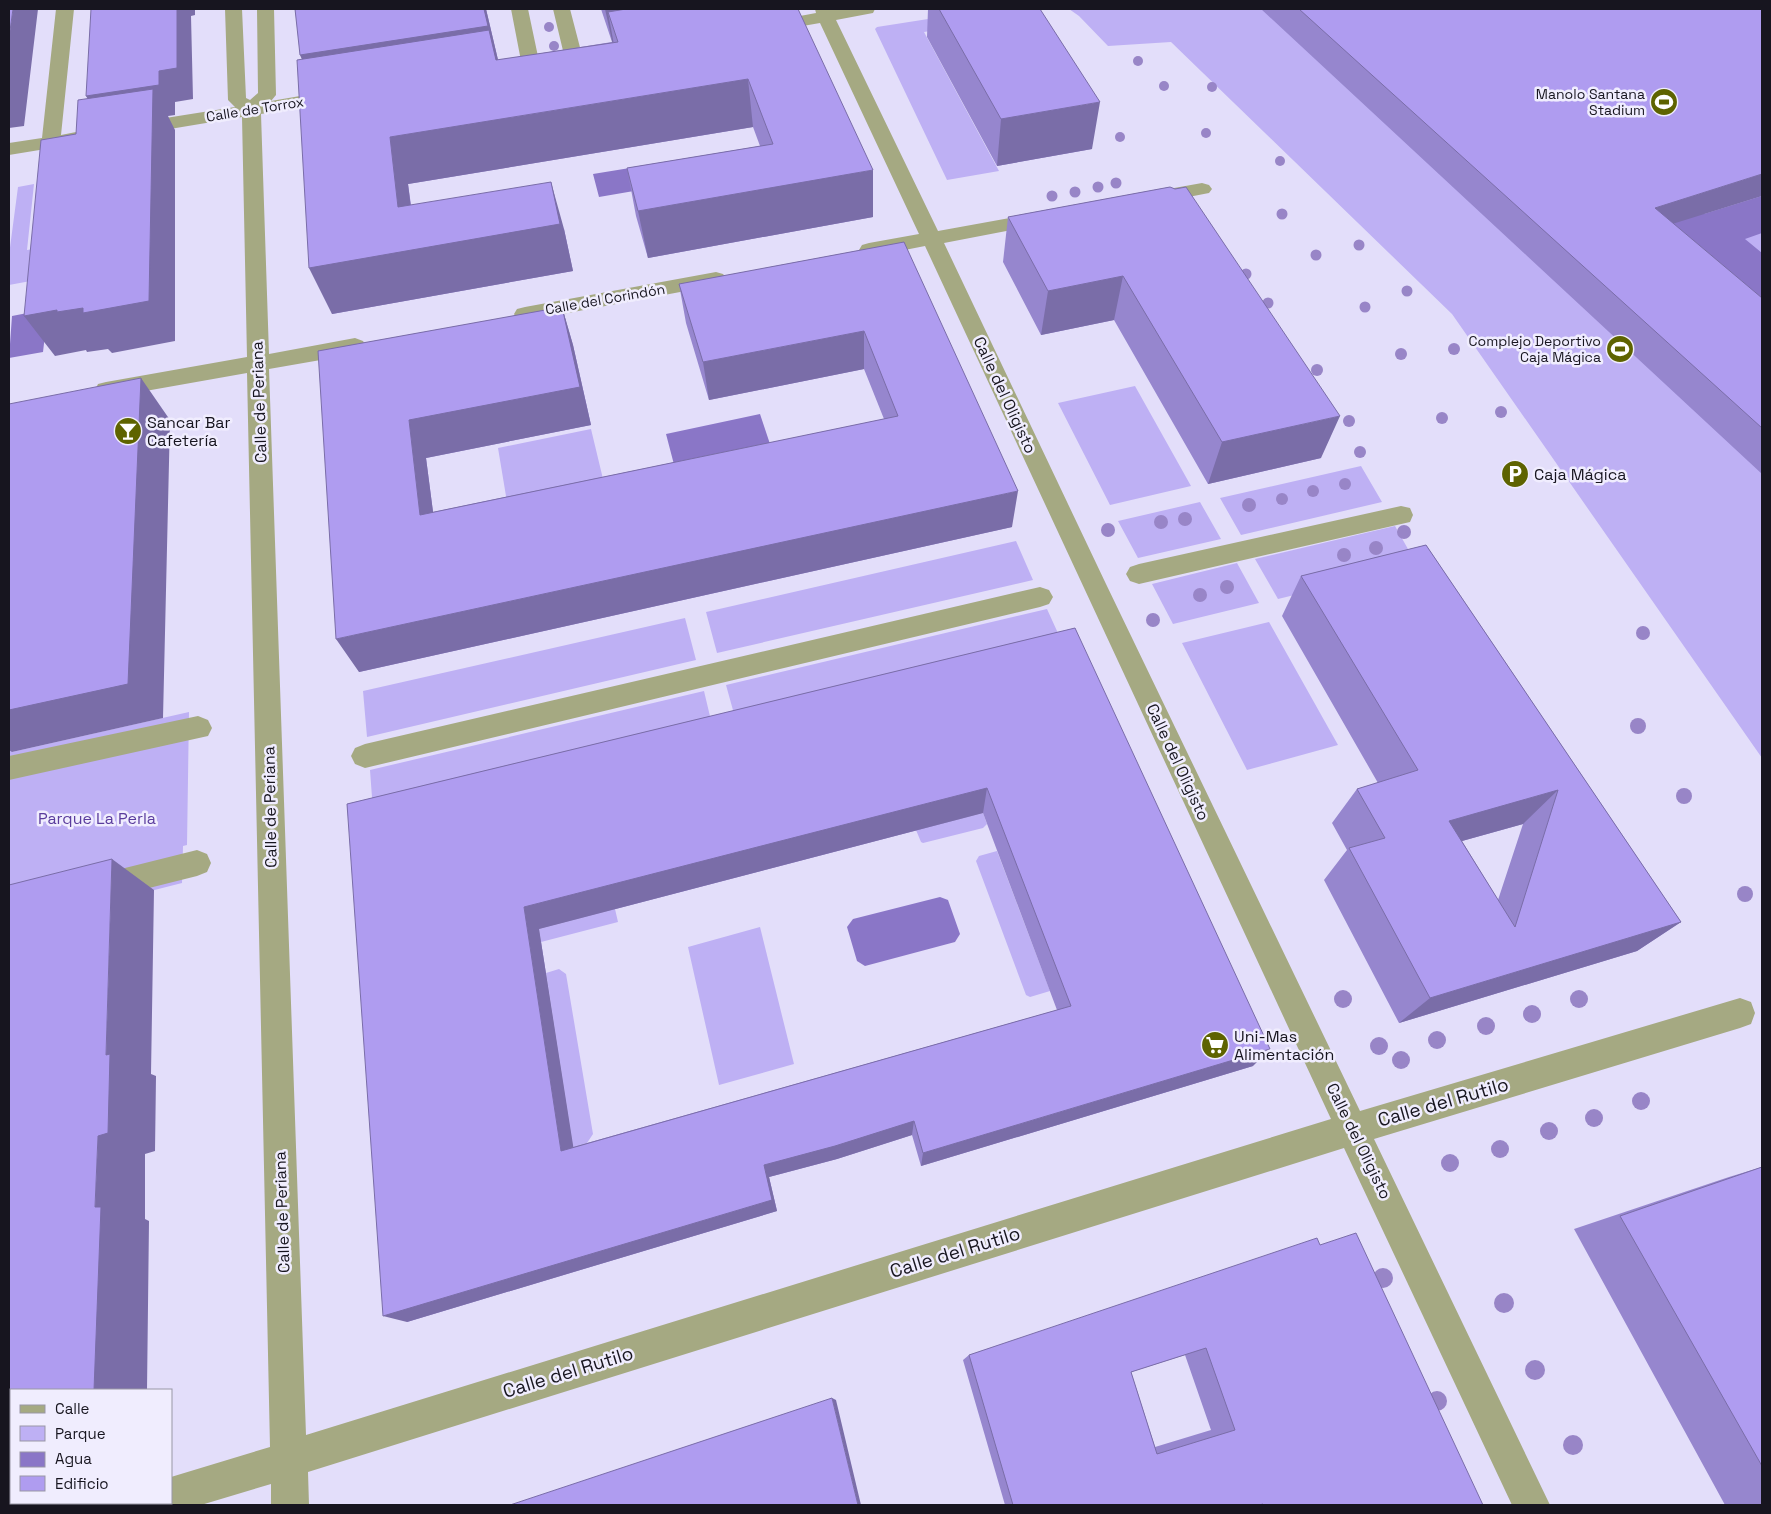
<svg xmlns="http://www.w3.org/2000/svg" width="1771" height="1514" viewBox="0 0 1771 1514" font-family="'Space Grotesk',sans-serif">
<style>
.green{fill:#beb0f4}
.water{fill:#8a76c7}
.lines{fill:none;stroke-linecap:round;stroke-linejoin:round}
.pedestrian{fill:#a5a982;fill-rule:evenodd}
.minor{fill:#a5a982;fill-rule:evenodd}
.tree{fill:#9885c7}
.wall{fill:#9686ce;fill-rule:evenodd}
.shaded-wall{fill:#7a6da8}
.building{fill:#af9cf0;stroke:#7a6da8;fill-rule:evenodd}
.labels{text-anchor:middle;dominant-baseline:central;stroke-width:5;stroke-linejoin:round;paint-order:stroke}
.far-poi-label{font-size:14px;fill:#17151f;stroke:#f0edfe;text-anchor:end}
.far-street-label{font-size:14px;fill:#17151f;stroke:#f0edfe}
.street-label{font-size:16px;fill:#17151f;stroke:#f0edfe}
.poi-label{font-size:16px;fill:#17151f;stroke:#f0edfe;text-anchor:start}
.park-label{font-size:16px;fill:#5a3c9d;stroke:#f0edfe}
.near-street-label{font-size:19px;fill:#17151f;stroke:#f0edfe}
</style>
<rect width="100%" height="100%" fill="#e3defa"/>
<path class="green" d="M992 9 1009 18 924 32 999 171 947 180 875 29 877 27Z
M1069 9H1762V758L1452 314 1171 42 1108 46 1079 16Z
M34 184 27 250 55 246 52 277 9 285V255L18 187Z
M1135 386 1191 486 1110 505 1058 403Z
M591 429 603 479 511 526 498 448Z
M1361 466 1382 502 1241 535 1220 498Z
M1200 502 1221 539 1138 558 1118 521Z
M1395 526 1417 565 1278 599 1255 559Z
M9 541 12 752 189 712 187 845 183 846 182 883 9 927Z
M1016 541 1033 580 717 653 706 612Z
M1237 563 1259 603 1173 624 1152 584Z
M1047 609 1062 642 736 721 726 685Z
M685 618 696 660 367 737 363 691Z
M1269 622 1338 745 1247 770 1182 643Z
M704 691 713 729 373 811 370 770Z
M983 813 987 824 983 828 923 843 921 842 916 830Z
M997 851 1050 991 1030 997 1026 995 976 861 979 856Z
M615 909 618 922 541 942 539 929Z
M760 927 794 1064 719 1085 688 947Z
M559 969 566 974 593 1134 587 1143 573 1147 546 973Z"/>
<path class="water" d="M1407 9 1704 214 1762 196V233L1745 239 1762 253V306Z
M685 159 692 181 599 197 593 174Z
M48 309 43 352 9 358 12 316Z
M760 414 774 456 677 476 666 434Z
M940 897 948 900 960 934 955 942 865 966 857 961 847 927 853 919Z"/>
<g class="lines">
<path class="pedestrian" d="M1401 506 1410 508 1413 515 1410 522 1139 584 1130 581 1126 574 1130 567 1139 564Z
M1040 587 1049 590 1053 597 1049 604 1040 607 365 768 355 764 351 756 355 748 365 744Z
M198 716 208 720 212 728 208 736 9 780V756Z
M197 850 207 854 211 863 207 872 197 876 101 900 91 897 86 887 91 877 101 874Z"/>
<path class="minor" d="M56 9H74L61 135 76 132 83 134 86 138 83 142 76 144 9 155V143L42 138Z
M225 9H242L246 98 250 100 258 93 257 9H274L276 95 271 101 335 90 342 92 344 96 342 100 335 102 261 114 269 354 355 338 363 341 366 346 363 351 355 354 269 369 306 1435 1331 1119 925 246 869 257 862 255 859 250 862 245 869 243 919 234 820 23 768 32 762 31 759 27 762 23 768 22 816 13 815 9H875L873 13 836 20 938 231 1043 212 1050 213 1053 218 1050 223 1043 224 944 243 1106 584 1360 1111 1740 998 1751 1002 1755 1013 1751 1024 1740 1028 1374 1139 1550 1505H1512L1344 1148 308 1472 309 1505H271V1484L201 1505H125L126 1503H171V1477L270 1447 247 373 106 398 98 396 95 390 98 384 106 382 247 357 242 117 134 135 127 133 125 129 127 125 134 123 235 107 228 100Z
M511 9H528L540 66 537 70 531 71 525 70 522 66Z
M553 9H570L583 59 580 63 574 64 568 63 565 59Z
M1202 183 1209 185 1212 189 1209 193 1152 204 1145 202 1142 198 1145 194 1152 192Z
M716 272 723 274 727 279 723 284 525 321 517 319 514 314 517 309 525 307Z"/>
</g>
<g class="tree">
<circle cx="549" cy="27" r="5"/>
<circle cx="554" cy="46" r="5"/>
<circle cx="1138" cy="61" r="5"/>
<circle cx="1164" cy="86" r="5"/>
<circle cx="1212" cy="87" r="5"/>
<circle cx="1206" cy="133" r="5"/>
<circle cx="1120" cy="137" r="5"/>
<circle cx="1280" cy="161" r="5"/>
<circle cx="1116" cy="183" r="5.5"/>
<circle cx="1098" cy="187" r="5.5"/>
<circle cx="1075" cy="192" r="5.5"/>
<circle cx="1052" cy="196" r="5.5"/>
<circle cx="1282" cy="214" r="5.5"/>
<circle cx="1359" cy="245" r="5.5"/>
<circle cx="1316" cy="255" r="5.5"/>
<circle cx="1246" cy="274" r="5.5"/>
<circle cx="1407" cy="291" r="5.5"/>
<circle cx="1268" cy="303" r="5.5"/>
<circle cx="1365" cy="307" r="5.5"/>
<circle cx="1454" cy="349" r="6"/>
<circle cx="1401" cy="354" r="6"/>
<circle cx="1317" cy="370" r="6"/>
<circle cx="1501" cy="412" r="6"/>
<circle cx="1442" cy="418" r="6"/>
<circle cx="1349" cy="421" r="6"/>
<circle cx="1360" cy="452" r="6"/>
<circle cx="1345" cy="484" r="6"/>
<circle cx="1313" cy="491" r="6"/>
<circle cx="1282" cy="499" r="6"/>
<circle cx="1249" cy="505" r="7"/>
<circle cx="1185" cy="519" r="7"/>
<circle cx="1161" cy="522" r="7"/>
<circle cx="1108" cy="530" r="7"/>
<circle cx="1404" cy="532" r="7"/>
<circle cx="1376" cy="548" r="7"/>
<circle cx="1344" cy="555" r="7"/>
<circle cx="1227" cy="587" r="7"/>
<circle cx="1200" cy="595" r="7"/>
<circle cx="1153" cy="620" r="7"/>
<circle cx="1643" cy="633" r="7"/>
<circle cx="1638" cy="726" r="8"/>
<circle cx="1684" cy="796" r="8"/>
<circle cx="1745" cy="894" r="8"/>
<circle cx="1343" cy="999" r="9"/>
<circle cx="1579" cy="999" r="9"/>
<circle cx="1532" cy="1014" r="9"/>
<circle cx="1486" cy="1026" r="9"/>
<circle cx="1437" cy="1040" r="9"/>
<circle cx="1379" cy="1046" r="9"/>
<circle cx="1401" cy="1060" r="9"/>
<circle cx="1641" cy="1101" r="9"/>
<circle cx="1594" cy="1118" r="9"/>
<circle cx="1549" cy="1131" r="9"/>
<circle cx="1500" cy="1149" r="9"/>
<circle cx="1450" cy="1163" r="9"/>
<circle cx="1383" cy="1278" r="10"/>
<circle cx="1504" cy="1303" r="10"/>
<circle cx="1535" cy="1370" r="10"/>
<circle cx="1437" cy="1401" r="10"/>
<circle cx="1573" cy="1445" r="10"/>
</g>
<path class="wall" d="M295 9H486L498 60 612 42 601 9H798L873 217 648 258 636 216 627 168 760 146 753 127 408 184 411 205 564 229 573 271 332 314 302 59Z
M928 9H1040L1092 149 997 166 927 37Z
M1261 9H1762L1674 224 1762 298V474Z
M1170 187 1321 458 1208 484 1114 320 1041 335 1003 262 1008 217Z
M904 242 1012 527 359 672 318 351 562 307 573 345 591 425 426 458 433 512 884 419 864 369 709 400 686 323 679 284Z
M1426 545 1681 922 1637 951 1399 1023 1324 880 1347 850 1332 823 1357 789 1378 783 1282 616 1301 576ZM1523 824 1498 900 1462 841Z
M1075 628 1253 1066 921 1166 912 1135 837 1159 769 1177 777 1211 407 1322 347 804ZM983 813 1057 1010 573 1147 539 929Z
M1762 1167V1505H1725L1574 1229 1729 1177Z
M1320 1245 1483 1505H1005L963 1360 969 1355ZM1185 1355 1211 1430 1155 1447 1131 1372Z"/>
<path class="shaded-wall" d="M13 9H38L24 126 9 128V38Z
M177 9H195V15L191 16 193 99 175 102V115L168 116 175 130V341L112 353 108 349 87 352 86 350 55 356 24 316 104 126 86 96Z
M484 9H486L499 64 317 93 300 55Z
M605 9H783L608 12 614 45H613Z
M748 79 753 127 408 184 416 249 551 182 564 229 573 271 332 314 309 268 398 207 390 137Z
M1100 102 1092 149 997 166 1001 119Z
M873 170V217L648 258 638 211Z
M1762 174V196L1637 235 1655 208Z
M1123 276 1114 320 1041 335 1048 291Z
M562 307 573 345 591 425 426 458 438 550 420 515 409 420Z
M864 331V369L709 400 703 362Z
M141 378 170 420 163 718 12 752 9 750V710Z
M1340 416 1321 458 1208 484 1222 442Z
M1018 491 1012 527 359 672 336 639Z
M987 788 983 813 539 929 576 1164 561 1151 524 907Z
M1558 790 1523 824 1419 853 1449 821Z
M112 859 154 890 151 1074 156 1076 155 1151 145 1154V1219L149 1221 147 1390H94L95 1207 98 1136 106 1055Z
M1681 922 1637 951 1399 1023 1430 998Z
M1270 1049 1253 1066 921 1166 923 1153Z
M914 1121 912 1135 837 1159 769 1177 777 1211 407 1322 383 1316 764 1165Z
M832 1398 836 1400 861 1505H858Z
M11 1422V1441L9 1442V1423Z"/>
<path class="building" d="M9 9H13L9 38Z
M91 9H177V68L159 71V85L86 96Z
M295 9H484L488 26 300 55Z
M626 9H798L873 170 638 211 627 168 773 144 748 79 390 137 398 207 551 182 560 224 309 268 297 60 489 30 496 60 618 42 608 12Z
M939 9H1040L1100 102 1001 119Z
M1299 9H1762V174L1655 208 1762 298V428Z
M153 89 149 301 83 313V308L57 312V310L24 316 41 140 76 134 78 100Z
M1170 187 1175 189 1186 187 1340 416 1222 442 1123 276 1048 291 1008 217Z
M904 242 1018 491 336 639 318 351 562 307 580 387 409 420 420 515 898 416 864 331 703 362 679 284Z
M141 378 128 684 9 710V404Z
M1426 545 1681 922 1430 998 1349 848 1385 838 1357 789 1418 770 1301 576ZM1558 790 1515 927 1449 821Z
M1075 628 1270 1049 923 1153 914 1121 835 1146 764 1165 772 1200 383 1316 347 804ZM987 788 1071 1006 561 1151 524 907Z
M112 859 106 1055 110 1054 108 1133 98 1136 95 1207H101L94 1390H11V1422L9 1423V885Z
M1762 1167V1466L1620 1216Z
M1356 1233 1483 1505H1263V1504L1259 1505H1013L969 1355 1317 1238 1320 1245ZM1206 1348 1235 1430 1157 1454 1131 1372Z
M832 1398 858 1505H510Z"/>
<defs>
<g id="stadium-disc" transform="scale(1.4375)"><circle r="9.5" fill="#5e6300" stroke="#f0edfe"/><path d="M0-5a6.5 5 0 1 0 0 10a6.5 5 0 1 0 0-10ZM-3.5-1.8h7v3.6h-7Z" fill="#fff"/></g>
<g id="bar-disc" transform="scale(1.4375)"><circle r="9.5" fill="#5e6300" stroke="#f0edfe"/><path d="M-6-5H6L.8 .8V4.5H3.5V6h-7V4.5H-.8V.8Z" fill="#fff"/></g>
<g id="parking-disc" transform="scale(1.4375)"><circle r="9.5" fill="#5e6300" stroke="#f0edfe"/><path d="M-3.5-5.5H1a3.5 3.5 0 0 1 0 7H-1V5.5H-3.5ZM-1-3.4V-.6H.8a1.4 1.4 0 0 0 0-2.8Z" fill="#fff"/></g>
<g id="supermarket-disc" transform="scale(1.4375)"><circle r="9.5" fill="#5e6300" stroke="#f0edfe"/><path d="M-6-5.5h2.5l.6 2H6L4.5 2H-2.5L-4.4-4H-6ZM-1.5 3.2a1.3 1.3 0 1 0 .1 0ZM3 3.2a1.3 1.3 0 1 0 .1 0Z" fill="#fff"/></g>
</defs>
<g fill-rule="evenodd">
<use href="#stadium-disc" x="1664" y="102"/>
<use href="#stadium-disc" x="1620" y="349"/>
<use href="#bar-disc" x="128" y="431"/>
<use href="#parking-disc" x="1515" y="474"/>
<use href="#supermarket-disc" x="1215" y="1045"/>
</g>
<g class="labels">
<g class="far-poi-label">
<text x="1645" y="94">Manolo Santana<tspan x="1645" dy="16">Stadium</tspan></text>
<text x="1601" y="341">Complejo Deportivo<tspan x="1601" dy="16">Caja Mágica</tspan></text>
</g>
<g class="far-street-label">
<text transform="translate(255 109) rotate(-9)">Calle de Torrox</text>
<text transform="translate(605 299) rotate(-10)">Calle del Corindón</text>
</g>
<g class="street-label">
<text transform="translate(1005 395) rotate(65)">Calle del Oligisto</text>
<text transform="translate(259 402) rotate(-92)">Calle de Periana</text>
<text transform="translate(1178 762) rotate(65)">Calle del Oligisto</text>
<text transform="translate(270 807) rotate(-91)">Calle de Periana</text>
<text transform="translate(1359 1141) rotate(64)">Calle del Oligisto</text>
<text transform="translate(282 1212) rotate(-92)">Calle de Periana</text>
</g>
<g class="poi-label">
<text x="147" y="422">Sancar Bar<tspan x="147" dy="18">Cafetería</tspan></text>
<text x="1534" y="474">Caja Mágica</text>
<text x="1234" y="1036">Uni-Mas<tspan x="1234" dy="18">Alimentación</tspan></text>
</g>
<g class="park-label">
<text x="97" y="818">Parque La Perla</text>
</g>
<g class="near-street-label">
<text transform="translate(1443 1102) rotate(-16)">Calle del Rutilo</text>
<text transform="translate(955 1252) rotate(-17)">Calle del Rutilo</text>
<text transform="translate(568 1372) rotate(-17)">Calle del Rutilo</text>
</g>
</g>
<rect width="1771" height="1514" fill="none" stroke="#17151f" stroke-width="20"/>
<rect x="10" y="1389" width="162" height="115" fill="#f0edfe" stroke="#9997a5"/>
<rect x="20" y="1405" width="25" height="8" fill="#a5a982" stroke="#9997a5"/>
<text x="55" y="1414" font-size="15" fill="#17151f">Calle</text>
<rect x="20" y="1426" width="25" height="15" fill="#beb0f4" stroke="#9997a5"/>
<text x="55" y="1439" font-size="15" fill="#17151f">Parque</text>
<rect x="20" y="1452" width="25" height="15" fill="#8a76c7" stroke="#9997a5"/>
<text x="55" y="1464" font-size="15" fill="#17151f">Agua</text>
<rect x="20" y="1476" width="25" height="15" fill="#af9cf0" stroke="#9997a5"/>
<text x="55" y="1489" font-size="15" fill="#17151f">Edificio</text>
</svg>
